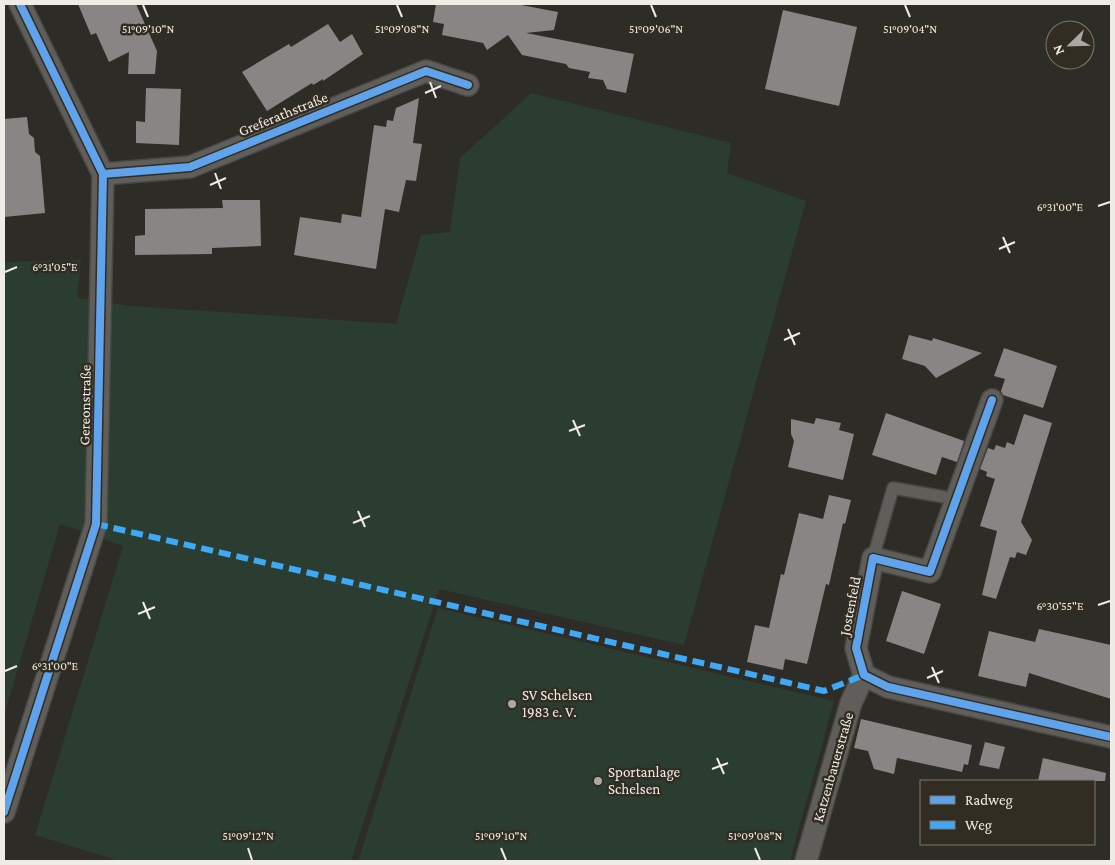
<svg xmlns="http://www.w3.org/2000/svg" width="1115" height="865" viewBox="0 0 1115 865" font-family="'Crimson Pro',serif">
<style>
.green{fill:#2a3d30}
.building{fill:#898584}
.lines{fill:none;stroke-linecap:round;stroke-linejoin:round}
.service-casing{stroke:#494743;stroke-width:14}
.minor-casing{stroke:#494743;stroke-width:24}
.service{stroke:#605e5a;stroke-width:11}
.minor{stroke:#605e5a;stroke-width:21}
.quiet{stroke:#3fa9f5;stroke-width:6;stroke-dasharray:12 6;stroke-linecap:butt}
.cycleway-casing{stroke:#322d22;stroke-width:11}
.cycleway{stroke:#60a3ed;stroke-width:8}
.ticks{fill:none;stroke:#efece5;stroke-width:2}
.poi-dot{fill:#aba9a2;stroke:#322d22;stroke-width:2}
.labels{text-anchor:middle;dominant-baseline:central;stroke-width:5;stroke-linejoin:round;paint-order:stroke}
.street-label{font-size:15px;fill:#efece5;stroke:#322d22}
.poi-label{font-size:15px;fill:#efece5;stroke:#322d22;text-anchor:start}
.ticks-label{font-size:12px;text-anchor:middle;fill:#efece5;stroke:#322d22;stroke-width:5;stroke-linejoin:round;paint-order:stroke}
</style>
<rect width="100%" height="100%" fill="#2e2c26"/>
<path class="green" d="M531 93 731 143 727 173 806 201 684 645 439 589 351 861H119L35 835 123 546 60 524 4 716V262L81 260 77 298 133 306 396 324 421 235 450 232 460 158Z
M438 608 834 701 790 861H358Z"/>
<path class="building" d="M78 4H136L157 51 155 74H128L129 52 109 62 96 33 91 35Z
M436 4H516L558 12 554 30 526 33 634 54 626 93 607 89 603 80 588 78 590 72 569 68 566 64 522 55 508 35 487 50 483 43 442 35 444 24 433 22Z
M783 10 857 27 839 106 765 89Z
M328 24 340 42 352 34 363 54 323 81V79L313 85 312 83 267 111 242 72 289 44 291 47Z
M146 88 181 89 179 145 136 143V121L145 122Z
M419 98 413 143 422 144 416 181 406 180 399 212 385 209 376 269 294 255 300 217 341 223 342 214 361 217 374 125 386 127 387 120 393 121 396 108Z
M27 117 29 134 34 138 35 152 40 156 45 213 4 217V119Z
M222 200H260L261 246 212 248V254L135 255V236L145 235V209L223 208Z
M909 335 932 341 933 338 982 353 936 378 925 366 902 359Z
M1004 348 1057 366 1043 408 1003 395 1001 391 1005 379 994 376Z
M886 413 964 441 957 462 942 457 936 475 872 455Z
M1024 414 1052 423 1021 522 1032 540 1026 555 1017 552 1015 558 1010 557 996 599 982 595 997 531 980 526 995 479 986 476 987 472 980 469 988 448 994 450 996 445 1005 448 1007 442 1014 445Z
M816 418 841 423 839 430 854 434 843 480 788 467 794 441 791 434V419L814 424Z
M829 495 851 500 845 524 843 523 829 585 826 584 807 664 785 659 783 670 747 662 755 625 769 628 781 574 784 575 799 513 823 519Z
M902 591 941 604 924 654 886 641Z
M1039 629 1111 645V699L1029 673 1026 687 978 676 989 631 1035 642Z
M861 719 972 745 968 765 964 764 962 772 897 758 894 774 874 769 868 751 854 748Z
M985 742 1005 747 999 769 979 765Z
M1043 758 1106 773 1105 781H1038Z"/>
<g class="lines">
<g class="service-casing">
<path id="service" d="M873 558 893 488 956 499"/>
</g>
<g class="minor-casing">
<path id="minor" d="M103 174 190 167 426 71 468 85
M992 400 930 572 873 558 856 648 864 675 888 687 1111 737
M4 812 96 524 103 174 20 4
M806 861 851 703 864 675"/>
</g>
<use href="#service" class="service"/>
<use href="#minor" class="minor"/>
<path class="quiet" d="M96 524 824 691 864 675"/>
<g class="cycleway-casing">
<path id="cycleway" d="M103 174 190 167 426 71 468 85
M992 400 930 572 873 558 856 648 864 675 888 687 1111 737
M4 812 96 524 103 174 20 4"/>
</g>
<use href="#cycleway" class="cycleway"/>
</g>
<path class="ticks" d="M143 5 148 17M397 5 402 17M651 5 656 17M905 5 910 17M430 82 436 98M425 93 441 86M215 173 221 189M210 185 226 178M1098 206 1110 202M1003 237 1010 253M999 249 1015 242M5 272 17 267M788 329 795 345M784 340 800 333M573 420 580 436M569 431 585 425M358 511 365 527M353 523 370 516M143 602 150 619M1098 605 1110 601M138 614 155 607M932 667 939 683M5 671 17 666M927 678 943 671M717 758 724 774M712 769 728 763M248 848 252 860M501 848 506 860M755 848 760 860"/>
<g class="poi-dot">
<circle cx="512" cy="704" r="5"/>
<circle cx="598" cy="781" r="5"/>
</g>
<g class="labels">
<g class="street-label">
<text transform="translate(283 114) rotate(-22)">Greferathstraße</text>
<text transform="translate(85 405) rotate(-89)">Gereonstraße</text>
<text transform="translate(850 606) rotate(-79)">Jostenfeld</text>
<text transform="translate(833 767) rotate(-74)">Katzenbauerstraße</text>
</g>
<g class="poi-label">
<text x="522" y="695">SV Schelsen<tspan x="522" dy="17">1983 e. V.</tspan></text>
<text x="608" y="772">Sportanlage<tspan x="608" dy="17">Schelsen</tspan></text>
</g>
</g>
<g class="ticks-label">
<text x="148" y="33">51°09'10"N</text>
<text x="402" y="33">51°09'08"N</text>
<text x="656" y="33">51°09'06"N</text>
<text x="910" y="33">51°09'04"N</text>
<text x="1060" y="211">6°31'00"E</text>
<text x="55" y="271">6°31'05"E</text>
<text x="1060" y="610">6°30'55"E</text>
<text x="55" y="670">6°31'00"E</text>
<text x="248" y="840">51°09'12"N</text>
<text x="501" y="840">51°09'10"N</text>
<text x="755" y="840">51°09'08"N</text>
</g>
<rect width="1115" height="865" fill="none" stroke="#efece5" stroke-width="10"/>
<rect x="920" y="780" width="175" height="65" fill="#322d22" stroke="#7e7970"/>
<rect x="930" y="796" width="25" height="8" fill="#60a3ed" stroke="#7e7970"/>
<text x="965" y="805" font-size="15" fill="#efece5">Radweg</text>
<rect x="930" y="821" width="25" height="8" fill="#3fa9f5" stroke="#7e7970"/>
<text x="965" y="830" font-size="15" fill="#efece5">Weg</text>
<g transform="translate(1070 45) rotate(247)"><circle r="24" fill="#322d22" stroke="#7e7970"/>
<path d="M0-4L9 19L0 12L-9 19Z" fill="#aba9a2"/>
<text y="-8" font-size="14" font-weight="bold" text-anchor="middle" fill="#efece5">N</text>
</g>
</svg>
